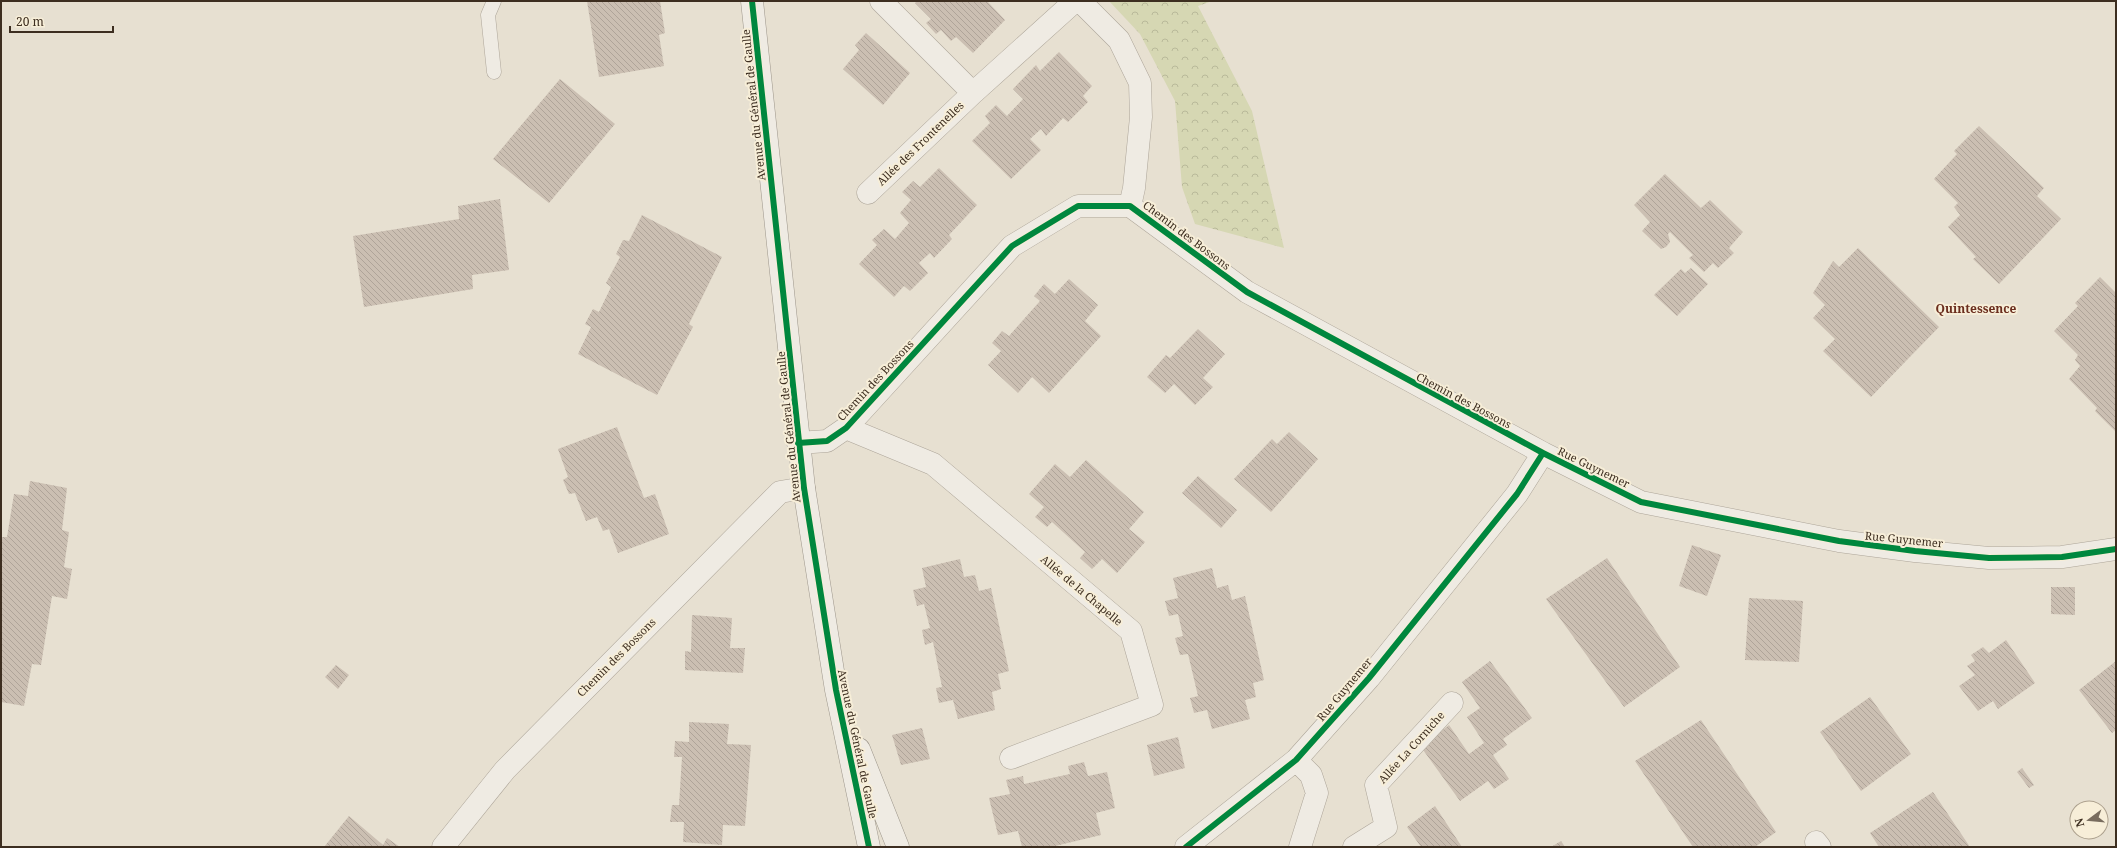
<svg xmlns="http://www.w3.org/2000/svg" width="2117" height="848" viewBox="0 0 2117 848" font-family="'Noto Serif',serif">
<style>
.forest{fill:url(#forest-crowns)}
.building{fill:url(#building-back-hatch)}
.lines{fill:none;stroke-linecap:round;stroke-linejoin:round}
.lane-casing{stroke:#ada599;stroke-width:15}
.street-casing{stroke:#ada599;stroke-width:23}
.secondary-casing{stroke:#9c958a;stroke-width:23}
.lane{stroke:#efebe3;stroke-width:14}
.street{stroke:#efebe3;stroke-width:22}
.secondary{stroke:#efebe3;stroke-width:22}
.cycleway-casing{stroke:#f7eed8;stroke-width:8}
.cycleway{stroke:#00873e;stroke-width:6}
.labels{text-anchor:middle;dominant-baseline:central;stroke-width:4;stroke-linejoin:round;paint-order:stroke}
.street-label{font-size:11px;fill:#3d2e20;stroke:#f7eed8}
.neighbourhood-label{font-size:12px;font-weight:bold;fill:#6b2e1e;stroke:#f7eed8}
</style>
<defs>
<pattern id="forest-crowns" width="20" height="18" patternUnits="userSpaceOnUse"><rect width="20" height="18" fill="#d6d7b3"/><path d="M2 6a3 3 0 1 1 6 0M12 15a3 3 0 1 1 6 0" fill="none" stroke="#b9b99a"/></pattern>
<pattern id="building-back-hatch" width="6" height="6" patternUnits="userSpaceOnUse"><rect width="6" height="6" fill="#cbbfb2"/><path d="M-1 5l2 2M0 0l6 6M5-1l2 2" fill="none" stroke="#afa499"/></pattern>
</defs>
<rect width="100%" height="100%" fill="#e7e0d1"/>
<path class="forest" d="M1109 1H1212L1198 6 1252 111 1284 248 1195 224 1182 187 1175 101 1140 34Z"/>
<path class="building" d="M587 1H660L665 33 659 35 664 66 599 77Z
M917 1H987L1005 20 973 53 956 37 951 41 941 30 936 34 926 23 931 19 915 3Z
M866 33 910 73 883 105 843 69 859 50 855 45Z
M1059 52 1092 86 1083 96 1088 102 1068 122 1063 118 1046 136 1041 129 1030 139 1041 150 1011 179 972 141 990 123 985 116 996 105 1007 116 1023 99 1013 89 1036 65 1040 71Z
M560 79 615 124 549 203 493 159Z
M1979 126 2044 188 2037 196 2061 219 1999 284 1973 259 1976 257 1948 227 1960 215 1954 207 1958 203 1934 179 1957 154 1954 151Z
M939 168 977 205 949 235 952 239 934 258 930 253 919 263 928 273 910 291 904 286 894 297 859 264 877 245 872 240 884 229 895 239 909 223 900 213 911 200 902 192 913 181 920 187Z
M1665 174 1701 208 1710 200 1743 232 1729 248 1734 253 1718 268 1713 263 1704 272 1689 258 1693 255 1670 232 1668 234 1670 242 1666 247 1661 249 1642 231 1650 222 1634 205Z
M500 199 509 270 472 275 473 289 364 307 353 236 459 219 458 206Z
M642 215 722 257 689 324 693 327 657 395 578 354 591 327 585 324 593 309 599 312 611 287 606 283 620 257 616 254 623 240 629 241Z
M1858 248 1939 327 1871 397 1823 351 1835 339 1813 318 1825 305 1813 293 1833 261 1839 267Z
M1691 268 1708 284 1677 316 1654 295 1681 269 1685 273Z
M2100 277 2116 293V432L2095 411 2097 408 2069 379 2080 366 2075 360 2078 355 2054 331 2078 306 2075 303Z
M1069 279 1098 305 1085 321 1101 336 1049 393 1032 377 1018 393 988 365 1001 351 992 343 1002 331 1009 336 1040 301 1034 296 1044 284 1055 294Z
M1198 329 1225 354 1203 378 1213 387 1195 405 1174 384 1165 393 1147 377 1166 355 1170 358Z
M617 427 644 498 655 494 669 534 618 553 609 529 603 531 597 517 586 521 575 493 569 494 563 480 568 477 558 449Z
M1289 432 1318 459 1271 512 1234 479 1272 439 1277 444Z
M1086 460 1144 512 1129 529 1145 542 1117 573 1102 559 1092 569 1080 558 1085 552 1052 522 1047 527 1035 517 1044 507 1029 494 1055 464 1070 477Z
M1198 476 1237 510 1221 528 1182 493Z
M30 481 67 488 62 530 69 532 64 567 72 569 67 599 52 596 41 665 32 664 24 706 1 702V537H7L14 494 28 496Z
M1692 545 1721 555 1707 596 1679 586Z
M1607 558 1680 667 1624 707 1546 599Z
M960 559 964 577 975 575 979 591 991 588 1009 671 998 674 1001 689 992 692 995 710 958 719 953 700 939 703 936 688 942 687 933 642 925 645 922 630 930 628 924 604 917 606 913 590 926 587 922 568Z
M1212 568 1217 588 1228 585 1232 600 1245 596 1264 680 1253 683 1256 697 1245 700 1250 719 1212 729 1207 710 1194 713 1190 698 1198 696 1188 654 1180 655 1175 638 1183 636 1178 614 1169 616 1165 601 1178 598 1173 578Z
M2051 587H2075V615L2051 614Z
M1749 598 1803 601 1799 662 1745 660Z
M692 615 732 618 730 648H745L743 673 685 670V651L691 652Z
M2006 640 2035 683 1998 709 1993 701 1978 711 1959 686 1975 675 1967 666 1975 661 1971 655 1983 647 1989 653Z
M1490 661 1532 718 1503 739 1507 745 1493 755 1509 779 1494 789 1488 781 1460 801 1421 747 1449 725 1469 754 1484 743 1467 717 1480 708 1462 682Z
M2116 661V730L2112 733 2079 690Z
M336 665 349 675 338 689 325 677Z
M1870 697 1911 754 1861 791 1820 732Z
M1701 720 1776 832 1755 847H1693L1635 761Z
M689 722 729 724 727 744 751 745 745 826 723 825 722 845 683 842 684 822H670L672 805H679L682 757H674L675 741 689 742Z
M922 728 930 759 901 765 892 735Z
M1178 737 1185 768 1154 776 1147 745Z
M1084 762 1088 776 1107 772 1115 808 1096 813 1101 835 1051 847H1022L1018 831 998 835 989 798 1010 794 1006 780 1023 776 1024 784 1070 774 1068 766Z
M2022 768 2034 785 2029 788 2017 772Z
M1933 792 1970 847H1879L1870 833Z
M1435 806 1462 847H1421L1407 827Z
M349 816 383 845 387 838 400 847H324Z
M1561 841 1565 847H1551Z"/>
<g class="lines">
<g class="lane-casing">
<path id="lane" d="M494 72 488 15 494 1"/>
</g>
<g class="street-casing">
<path id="street" d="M1080 1 1119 40 1140 83 1141 117 1134 188 1130 206
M973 93 1075 1
M868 193 973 93 881 1
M846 428 933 464 1131 631 1152 705 1011 758
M798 443 827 441 846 428 1012 246 1078 206H1130L1247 292 1543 453
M1296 760 1311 775 1317 793 1300 847
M1816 842 1820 847
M443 847 505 770 780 492 804 488
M1186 847 1296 760 1369 678 1517 494 1543 453 1641 502 1839 541 1915 551 1989 558 2062 557 2116 549
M1354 847 1386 827 1376 785 1452 703"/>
</g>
<g class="secondary-casing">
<path id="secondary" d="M752 1 804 488 836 690 869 847
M859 749 898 847"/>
</g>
<use href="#lane" class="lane"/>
<use href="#street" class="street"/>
<use href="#secondary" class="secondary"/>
<g class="cycleway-casing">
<path id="cycleway" d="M752 1 804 488 836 690 869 847
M798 443 827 441 846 428 1012 246 1078 206H1130L1247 292 1543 453
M1186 847 1296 760 1369 678 1517 494 1543 453 1641 502 1839 541 1915 551 1989 558 2062 557 2116 549"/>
</g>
<use href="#cycleway" class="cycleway"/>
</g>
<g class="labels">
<g class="street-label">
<text transform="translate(753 105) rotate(-96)">Avenue du Général de Gaulle</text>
<text transform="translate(920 143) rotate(-44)">Allée des Frontenelles</text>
<text transform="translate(1187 235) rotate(37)">Chemin des Bossons</text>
<text transform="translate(875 380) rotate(-47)">Chemin des Bossons</text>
<text transform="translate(1464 400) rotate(28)">Chemin des Bossons</text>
<text transform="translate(788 427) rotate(-96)">Avenue du Général de Gaulle</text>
<text transform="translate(1594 467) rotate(26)">Rue Guynemer</text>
<text transform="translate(1904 539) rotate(6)">Rue Guynemer</text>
<text transform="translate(1082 590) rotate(40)">Allée de la Chapelle</text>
<text transform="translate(616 657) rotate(-45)">Chemin des Bossons</text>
<text transform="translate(1344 689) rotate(-50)">Rue Guynemer</text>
<text transform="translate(858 744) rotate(78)">Avenue du Général de Gaulle</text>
<text transform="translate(1411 747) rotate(-48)">Allée La Corniche</text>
</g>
<g class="neighbourhood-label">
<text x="1976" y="308">Quintessence</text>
</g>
</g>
<rect width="2117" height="848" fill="none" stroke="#3d2e20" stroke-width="4"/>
<g transform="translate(2089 820) rotate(254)"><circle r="19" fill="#f7eed8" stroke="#ada18e"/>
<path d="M0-3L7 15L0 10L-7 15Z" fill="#786c5e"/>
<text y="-6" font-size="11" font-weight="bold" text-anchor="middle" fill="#3d2e20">N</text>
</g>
<path d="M10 26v6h103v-6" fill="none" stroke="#3d2e20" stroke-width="2"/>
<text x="16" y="26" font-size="12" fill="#3d2e20" stroke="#f7eed8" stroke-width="3" paint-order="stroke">20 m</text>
</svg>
